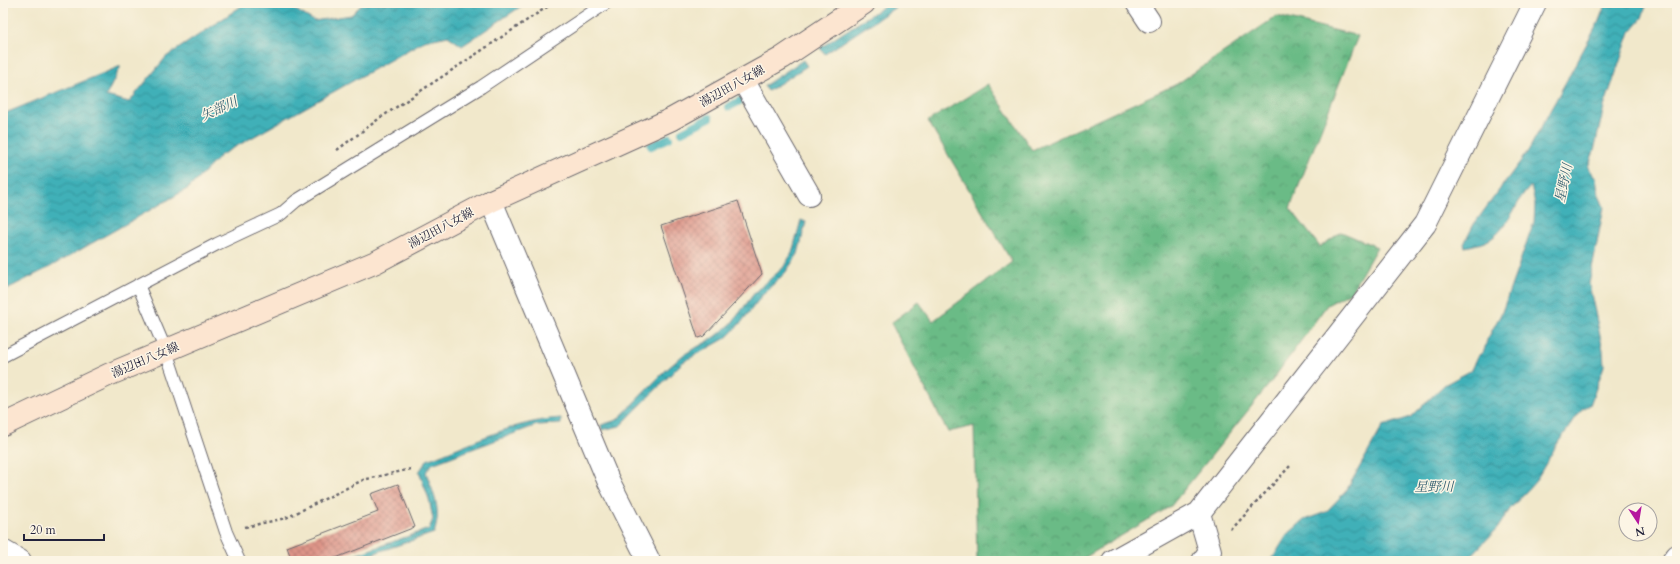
<svg xmlns="http://www.w3.org/2000/svg" width="1680" height="564" viewBox="0 0 1680 564" font-family="Cardo,'Noto Serif JP',serif">
<style>
.forest{fill:url(#forest-crowns);stroke:#466e60}
.water{fill:url(#water-waves);stroke:#30697a}
.lines{fill:none;stroke-linecap:round;stroke-linejoin:round}
.stream{stroke:#3fb0b8;stroke-width:8}
.building{fill:url(#building-cross-hatch)}
.service-casing{stroke:#6a676d;stroke-width:14}
.minor-casing{stroke:#6a676d;stroke-width:24}
.secondary-casing{stroke:#6a676d;stroke-width:24}
.path{stroke:#6a676d;stroke-width:2.5;stroke-dasharray:3 3;stroke-linecap:butt}
.service{stroke:#fff;stroke-width:12}
.minor{stroke:#fff;stroke-width:22}
.secondary{stroke:#fce5d0;stroke-width:22}
.labels{text-anchor:middle;dominant-baseline:central;stroke-width:3;stroke-linejoin:round;paint-order:stroke}
.street-label{font-size:12px;fill:#22223b;stroke:#fcf5e5}
.water-label{font-size:13px;font-style:italic;fill:#2e5b6d;stroke:#fcf5e5}
</style>
<defs>
<pattern id="forest-crowns" width="20" height="18" patternUnits="userSpaceOnUse"><rect width="20" height="18" fill="#6abb86"/><path d="M2 6a3 3 0 1 1 6 0M12 15a3 3 0 1 1 6 0" fill="none" stroke="#57986f"/></pattern>
<pattern id="water-waves" width="16" height="10" patternUnits="userSpaceOnUse"><rect width="16" height="10" fill="#3fb0b8"/><path d="M0 5q4-4 8 0t8 0" fill="none" stroke="#348f97"/></pattern>
<pattern id="building-cross-hatch" width="8" height="8" patternUnits="userSpaceOnUse"><rect width="8" height="8" fill="#dd9488"/><path d="M0 0l8 8M0 8l8-8" fill="none" stroke="#b37870"/></pattern>
</defs>
<rect width="100%" height="100%" fill="#fcf5e5"/>
<filter id="ink" filterUnits="userSpaceOnUse"><feTurbulence type="fractalNoise" baseFrequency=".025" numOctaves="2"/><feDisplacementMap in="SourceGraphic" scale="8" xChannelSelector="R" yChannelSelector="G"/><feConvolveMatrix kernelMatrix="1 2 1 2 8 2 1 2 1" color-interpolation-filters="sRGB"/></filter>
<filter id="wash" filterUnits="userSpaceOnUse"><feTurbulence type="fractalNoise" baseFrequency=".012" numOctaves="4" result="noise"/><feDisplacementMap in="SourceGraphic" scale="16" xChannelSelector="R" yChannelSelector="G"/><feGaussianBlur stdDeviation="0.9" result="paint"/><feColorMatrix in="noise" values="0 0 0 0 0 0 0 0 0 0 0 0 0 0 0 0 0 1.4 0 .05"/><feComposite in="paint" operator="in"/></filter>
<g filter="url(#wash)">
<rect width="100%" height="100%" fill="#f1e8cb"/>
<path class="forest" d="M1277 16 1358 36 1290 208 1320 247 1341 232 1377 247 1351 292 1327 305 1271 382 1171 506 1079 561H977L974 426 948 432 891 323 919 302 933 321 1012 262 928 121 988 84 1032 150 1177 84Z"/>
<path class="water" d="M246 3H284L314 21 351 15 363 3H526L462 46 448 36 424 41 221 155 189 188 50 267 3 291V114L121 66 106 96 129 102 166 57Z
M889 3H902L825 54 820 48Z
M1606 3H1647L1642 18 1630 32 1604 107 1594 151 1588 167 1596 178 1599 195 1604 207 1589 284 1603 350 1604 366 1590 405 1582 409 1559 441 1535 482 1510 509 1497 529 1466 561H1271L1287 535 1304 520 1326 512 1346 491 1383 426 1411 417 1444 385 1472 370 1478 356 1484 351 1487 340 1502 312 1534 222 1535 204 1531 186C1515 201 1511 225 1492 238 1485 243 1474 245 1465 247L1464 244 1474 224 1528 151 1598 23Z
M803 60 807 66 768 91 764 86Z
M801 220 806 222 798 254 785 273 764 293 740 324 726 338 683 362 620 426 602 430 601 425 617 420 664 372 683 355 715 337 731 324 756 291 783 268 792 253Z
M561 418V424L537 425 432 464 426 472C434 495 442 510 434 533L351 561 349 557 429 529 433 519 429 499 419 472 427 460C470 444 514 421 561 418Z"/>
<g class="lines">
<path class="stream" d="M729 107 740 101
M682 132 709 118
M651 146 669 138"/>
</g>
<g id="blocks">
<path class="building" d="M738 201 762 274 704 336 698 338 661 226Z
M398 484 415 527 328 561H292L287 547 378 512 371 494Z"/>
</g>
</g>
<g filter="url(#ink)">
<use href="#blocks" fill-opacity="0" stroke="#6a676d" stroke-width="1"/>
<g class="lines">
<g class="service-casing">
<path id="service" d="M138 285 166 351 226 532 239 561
M3 356 217 244 281 214 296 201 481 87 606 3"/>
</g>
<g class="minor-casing">
<path id="minor" d="M1137 3 1149 21
M743 80 809 195
M491 201 608 480 649 561
M1199 513 1210 551 1203 561
M3 551 20 561
M1113 561 1199 513 1425 224 1535 3
M1673 561 1677 556"/>
</g>
<g class="secondary-casing">
<path id="secondary" d="M3 425 108 375 376 262 491 201 672 119 782 58 864 3"/>
</g>
<path class="path" d="M337 150 380 118 553 3
M245 527 286 518 363 480 411 469
M1231 530 1290 466"/>
<use href="#service" class="service"/>
<use href="#minor" class="minor"/>
<use href="#secondary" class="secondary"/>
</g>
</g>
<g class="labels">
<g class="street-label">
<text transform="translate(732 86) rotate(-29)">湯辺田八女線</text>
<text transform="translate(441 228) rotate(-28)">湯辺田八女線</text>
<text transform="translate(145 360) rotate(-23)">湯辺田八女線</text>
</g>
<g class="water-label">
<text transform="translate(219 109) rotate(-25)">矢部川</text>
<text transform="translate(1564 183) rotate(-78)">星野川</text>
<text x="1434" y="487">星野川</text>
</g>
</g>
<rect width="1680" height="564" fill="none" stroke="#fcf5e5" stroke-width="16"/>
<g transform="translate(1638 522) rotate(168)"><circle r="19" fill="#fcf5e5" stroke="#a5a1a1"/>
<path d="M0-3L7 15L0 10L-7 15Z" fill="#b5179e"/>
<text y="-6" font-size="11" font-weight="bold" text-anchor="middle" fill="#22223b">N</text>
</g>
<path d="M24 534v6h80v-6" fill="none" stroke="#22223b" stroke-width="2"/>
<text x="30" y="534" font-size="12" fill="#22223b" stroke="#fcf5e5" stroke-width="3" paint-order="stroke">20 m</text>
</svg>
